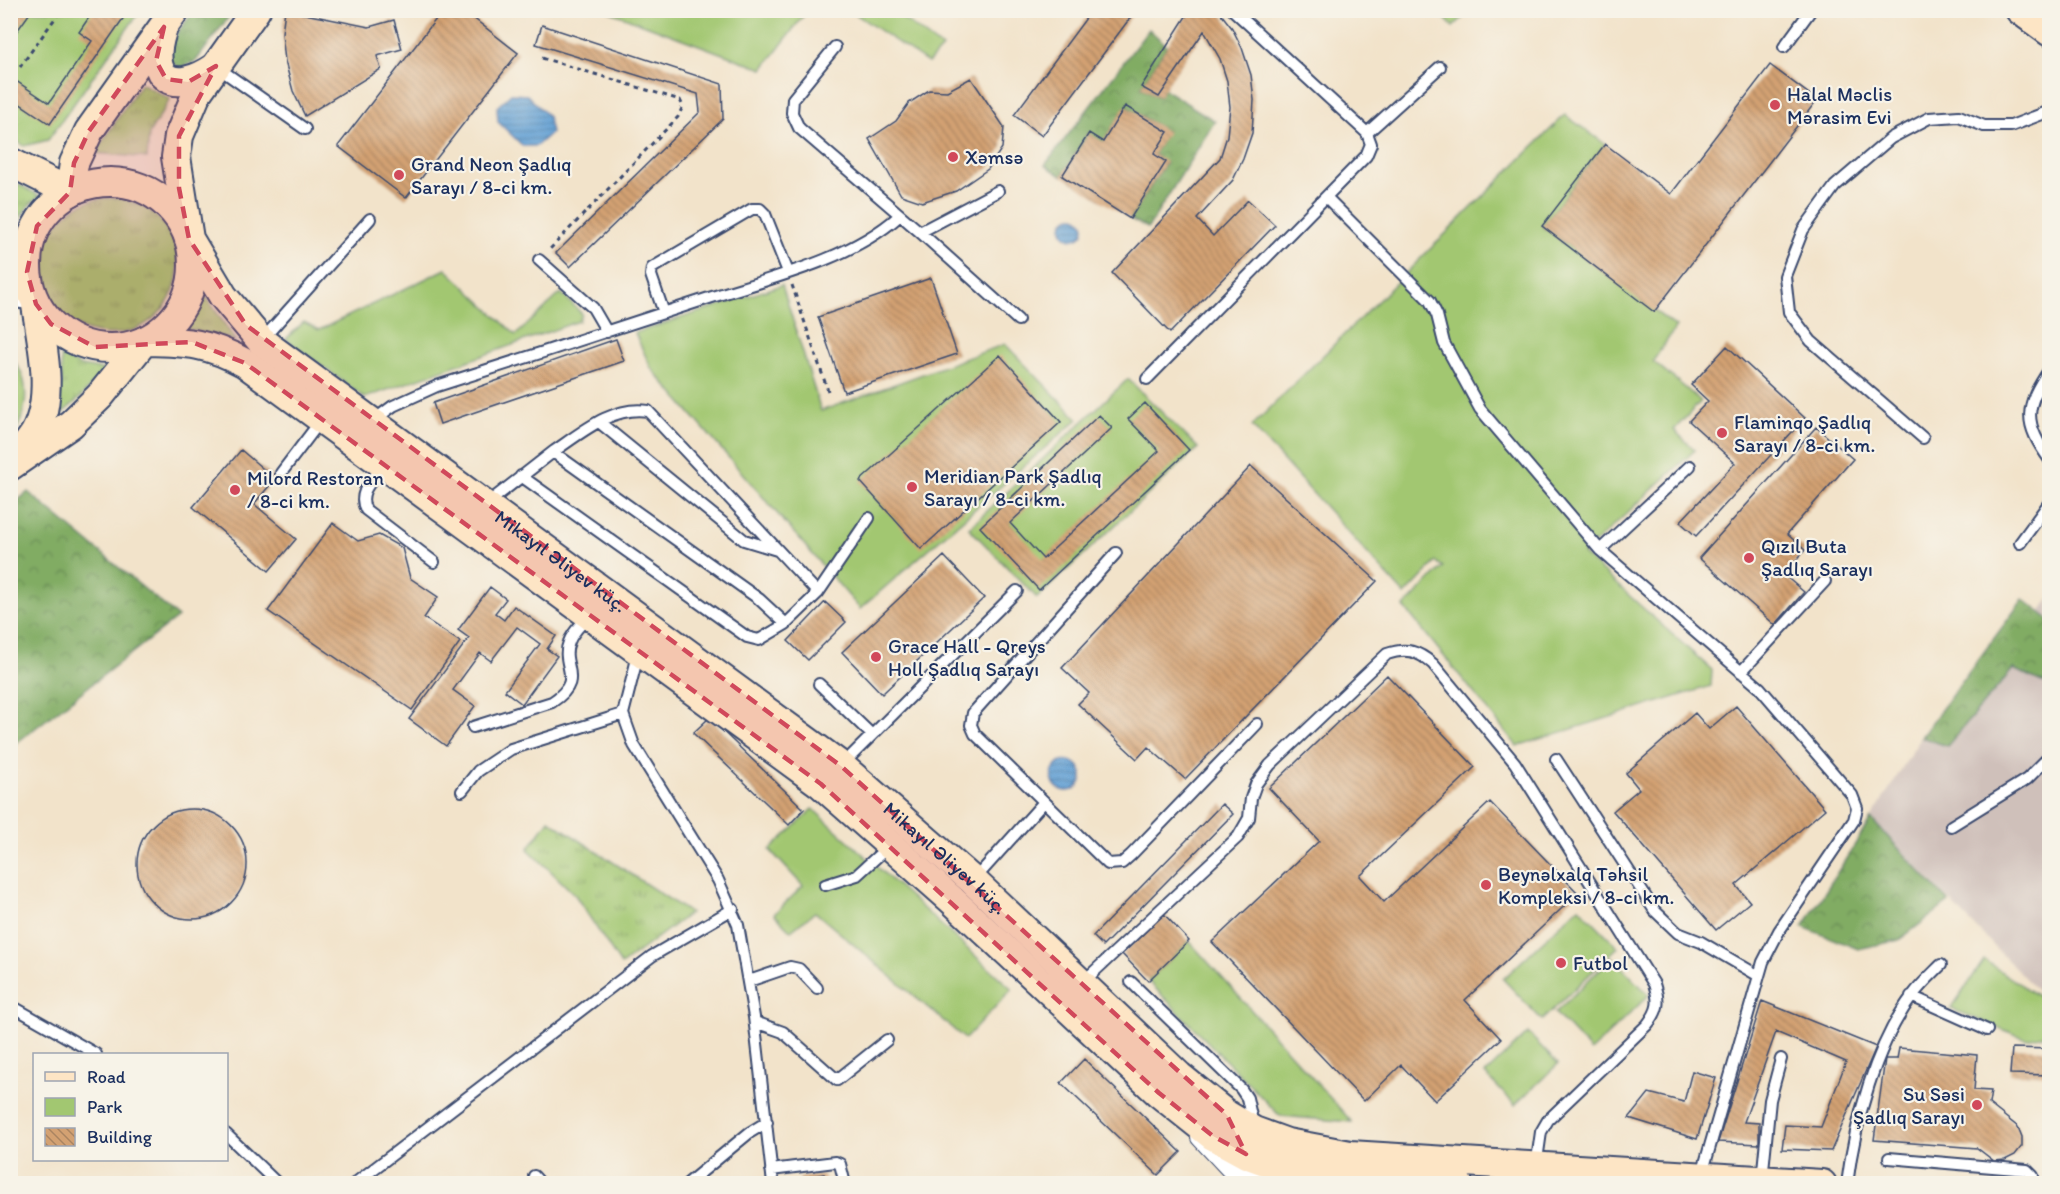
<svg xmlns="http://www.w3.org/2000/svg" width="2060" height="1194" viewBox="0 0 2060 1194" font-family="Itim,sans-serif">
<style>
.industrial{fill:#cfc0ba}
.grass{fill:url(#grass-tufts);stroke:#5e7b68;stroke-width:1.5}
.forest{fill:url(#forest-crowns);stroke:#4e6e60;stroke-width:1.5}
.park{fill:#a2c771;stroke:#5e7b68;stroke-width:1.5}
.water{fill:url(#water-rules);stroke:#3f6899;stroke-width:1.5}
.building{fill:url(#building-back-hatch)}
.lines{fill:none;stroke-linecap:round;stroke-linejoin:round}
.lane-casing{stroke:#3b4a6e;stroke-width:14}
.street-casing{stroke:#3b4a6e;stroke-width:22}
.secondary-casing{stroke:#3b4a6e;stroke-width:32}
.path{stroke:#3b4a6e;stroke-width:3;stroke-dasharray:4.5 4.5;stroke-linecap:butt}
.lane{stroke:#fff;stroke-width:10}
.street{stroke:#fff;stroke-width:20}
.secondary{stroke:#fde5c5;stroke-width:28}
.marked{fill:#d1495b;fill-opacity:0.2;stroke:#d1495b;stroke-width:4.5;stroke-dasharray:12 8;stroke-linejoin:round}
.poi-dot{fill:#d1495b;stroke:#f7f3e8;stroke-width:2}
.labels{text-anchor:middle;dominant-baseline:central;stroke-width:4.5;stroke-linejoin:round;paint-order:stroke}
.poi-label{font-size:20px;fill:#1b2f5e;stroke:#f7f3e8;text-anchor:start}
.street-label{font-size:20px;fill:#1b2f5e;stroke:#f7f3e8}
</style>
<defs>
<pattern id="grass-tufts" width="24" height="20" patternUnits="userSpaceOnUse" patternTransform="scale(1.5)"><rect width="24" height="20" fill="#a2c771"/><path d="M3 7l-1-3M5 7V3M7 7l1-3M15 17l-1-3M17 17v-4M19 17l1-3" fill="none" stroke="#83a260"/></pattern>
<pattern id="forest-crowns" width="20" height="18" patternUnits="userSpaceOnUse" patternTransform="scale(1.5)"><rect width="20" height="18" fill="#81ac63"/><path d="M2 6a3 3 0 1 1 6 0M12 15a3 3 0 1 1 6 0" fill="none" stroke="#698c55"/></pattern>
<pattern id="water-rules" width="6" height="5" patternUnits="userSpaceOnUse" patternTransform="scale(1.5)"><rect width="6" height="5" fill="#63a0d4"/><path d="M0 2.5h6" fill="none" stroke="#5183af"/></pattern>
<pattern id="building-back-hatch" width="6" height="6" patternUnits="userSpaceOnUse" patternTransform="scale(1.5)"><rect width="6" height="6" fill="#d3a172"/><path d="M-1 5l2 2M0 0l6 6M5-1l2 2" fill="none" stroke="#aa8461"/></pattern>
</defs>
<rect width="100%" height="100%" fill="#f7f3e8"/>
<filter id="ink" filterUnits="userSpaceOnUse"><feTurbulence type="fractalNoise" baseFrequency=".0167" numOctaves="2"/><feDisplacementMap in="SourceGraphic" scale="12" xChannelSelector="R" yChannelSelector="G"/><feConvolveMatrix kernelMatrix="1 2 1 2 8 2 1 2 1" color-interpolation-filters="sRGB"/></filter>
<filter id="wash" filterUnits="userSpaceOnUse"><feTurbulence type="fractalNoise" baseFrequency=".008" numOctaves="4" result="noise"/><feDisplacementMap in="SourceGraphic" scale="24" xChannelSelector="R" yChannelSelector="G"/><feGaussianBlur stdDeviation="1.35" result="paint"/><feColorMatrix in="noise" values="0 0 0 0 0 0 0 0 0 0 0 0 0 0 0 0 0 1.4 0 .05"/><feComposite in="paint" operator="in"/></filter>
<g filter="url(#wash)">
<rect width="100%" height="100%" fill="#f2e3ca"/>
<path class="industrial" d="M2023 599 2040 612 2049 599V1003L1871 819 1921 737Z"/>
<path class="grass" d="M141 83 170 99 149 134 147 158 95 153Z
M11 180 40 196C26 206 20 216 14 232L11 227Z
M42 266a68 68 0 1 1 136 0a68 68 0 1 1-136 0Z
M203 292 236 341 181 327 195 310Z
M61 356 81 366 105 370 78 400 54 420 62 384Z
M549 820 690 913 621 965 575 895 528 849Z"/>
<path class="forest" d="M194 11H233L196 61 181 68C152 57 183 26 194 11Z
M1149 29 1167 46 1141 87 1159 97 1164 89 1215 121 1148 228 1130 219 1166 163 1154 154 1167 132 1126 106 1103 142 1088 133 1062 176 1045 165Z
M28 492 178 617 11 747V506Z
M2023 599 2049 619V685L2013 669 1947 746 1921 737Z
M1871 819 1949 902 1899 940 1858 949 1803 927Z"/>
<path class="park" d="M10 11H140L48 140 24 146 11 137Z
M608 11H807L763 69Z
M851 11H893L942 48 928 63Z
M1438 11H1470L1453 27Z
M1565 115 1605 144 1542 226 1676 327 1653 361 1701 401 1674 430 1695 450 1583 554 1712 670 1711 686 1517 746 1404 607 1443 567 1436 562 1405 595 1252 426Z
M446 269 516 335 561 293 582 314 579 321 365 398 286 339 304 322 319 330Z
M782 285 821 411 1005 344 1078 419 860 609 651 368 635 333Z
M11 357C34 383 27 413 11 441Z
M1128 379 1198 448 1037 598 969 528Z
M813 809 1012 989 965 1039 815 912 791 931 774 914 803 886 770 850Z
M1579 907 1618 947 1542 1020 1503 979Z
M1189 941 1352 1122 1280 1116 1148 981Z
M1612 957 1649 995 1591 1051 1555 1013Z
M1984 960 2049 1004V1034L2027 1039 1951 1009Z
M1528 1033 1558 1064 1515 1105 1485 1074Z"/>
<path class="water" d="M511 94 527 95 548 116 551 133 536 146H523L498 122 497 107Z
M1062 228a11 11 0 1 1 22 0a11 11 0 1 1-22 0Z
M1052 776a15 15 0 1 1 30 0a15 15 0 1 1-30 0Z"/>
<g id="blocks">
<path class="building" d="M10 10H32L10 41Z
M94 10H129L50 124 10 97V77L49 103 92 41 79 32Z
M285 10 369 27 394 20 402 49 377 56 381 69 305 116 293 91 285 61 282 33Z
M443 10H463L518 53 406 198 338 146Z
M1092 10H1136L1042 136 1014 115Z
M1190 10H1218L1232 28 1242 48 1251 75 1254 100 1252 133 1243 159 1233 180 1197 219 1213 236 1248 200 1275 225 1170 333 1112 273 1220 158 1227 136 1230 107 1227 81 1220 59 1204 31 1159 97 1141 87Z
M542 25 722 84 723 119 570 267 556 253 700 112 698 94 536 44Z
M1770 65 1817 100 1654 312 1542 226 1605 144 1671 194Z
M971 78 1004 127 1002 148 988 169 956 191 922 202 901 195 869 139 896 121 909 103 929 90 947 91Z
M1125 106 1168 132 1154 154 1166 162 1130 219 1062 176 1089 133 1103 142Z
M931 278 957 354 844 392 818 317Z
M616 339 624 361 440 424 433 403Z
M1727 346 1805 418 1696 536 1680 522 1735 463 1689 421 1708 401 1691 385Z
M1000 355 1061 422 921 549 860 481Z
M1145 403 1189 450 1039 590 980 527 1099 415 1112 428 1010 523 1043 559 1159 451 1128 419Z
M1816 427 1853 459 1787 534 1805 550 1784 575 1804 592 1775 625 1699 558Z
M241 450 275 479 254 504 296 539 269 571 193 507Z
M1251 466 1377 581 1185 779 1148 747 1137 759 1078 704 1089 693 1062 668Z
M333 523 358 541 379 535 402 548 410 578 438 597 424 618 460 642 412 710 268 611Z
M944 556 984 598 882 694 842 652Z
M490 587 506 599 495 613 504 620 514 606 556 636 547 649 557 656 522 704 505 691 540 644 517 627 491 661 480 653 453 690 475 706 446 746 409 719 469 638 458 630Z
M825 602 846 622 808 660 788 641Z
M1387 675 1475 767 1360 876 1384 902 1490 802 1578 893 1465 1000 1501 1039 1435 1101 1401 1065 1364 1101 1212 942 1319 841 1269 788Z
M1736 706 1825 809 1736 885 1750 902 1716 930 1613 811 1639 789 1626 773 1695 713 1709 729Z
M709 718 804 809 789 825 693 733Z
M1222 804 1233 814 1103 946 1093 936Z
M137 864a55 55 0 1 1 110 0a55 55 0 1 1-110 0Z
M1164 914 1189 941 1148 981 1122 954Z
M1762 1001 1876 1047 1831 1151 1782 1149 1785 1125 1821 1127 1846 1062 1776 1032 1744 1122 1759 1123V1144L1718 1142Z
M1899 1048 1977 1055 1974 1090 1991 1091 1989 1104 2018 1127 2022 1137V1146L2015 1155 2005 1160 1994 1161 1977 1148 1874 1140 1885 1059H1897Z
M2012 1048 2050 1049V1075L2010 1074Z
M1084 1059 1181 1152 1158 1175 1061 1083Z
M1692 1071 1716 1078 1697 1139 1629 1118 1649 1093 1684 1102Z
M824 1174 826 1184H801L800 1178Z"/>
</g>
</g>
<g filter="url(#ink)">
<use href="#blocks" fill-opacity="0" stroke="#3b4a6e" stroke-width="1.5"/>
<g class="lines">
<g class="lane-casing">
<path id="lane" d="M835 47 793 99 792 113 799 128 920 232 998 191
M1784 47 1811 10
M217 67 305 129
M1367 133 1440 67
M1326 197 1430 301 1437 315 1444 343 1480 409 1600 550 1760 688 1852 795 1857 808 1854 820 1779 931 1763 962 1702 1174
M920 232 1018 320
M10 248 37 226
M539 260 593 308 607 332
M10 302 34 304
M664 313 651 275 652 268 752 209H760L765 214 788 272
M261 341 370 219
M2050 369C2024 407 2023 423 2050 460
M1147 379 1366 156 1371 144 1367 133 1233 10
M374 420 393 406 437 386C526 358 614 329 703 300 767 279 849 261 899 216
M599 422 744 540 777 550
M1923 438 1811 341 1789 312 1785 276 1803 230 1835 186 1891 138 1929 118 1959 116 1984 126H2011L2050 111
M553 452C581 433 613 405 648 411L818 593
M384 465C374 479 356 492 366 510L434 562
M281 473 322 419
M521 476 747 637 759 640 786 624
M485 505 553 452 759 599 786 624 818 593 869 518
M2020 543 2050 502
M1600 550 1690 466
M1116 553 973 713 971 725 975 734 1108 864 1122 863 1131 855 1257 724
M638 655 623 714 634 745 718 880 738 925 754 1017 773 1184
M1741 672 1825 581
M819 684 872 735
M473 727 552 702C587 679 559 666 569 642 572 632 583 623 589 615
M1556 759 1655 911 1678 933 1701 942 1759 976
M841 766 1017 591
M462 791 478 771 511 749 623 714
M1951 826 2027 779 2050 756
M973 881 1044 802
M825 885 857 875 890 845
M749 981 790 967 799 969 817 988
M1083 982 1238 837 1249 818 1251 798 1256 784 1270 765 1387 654C1406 647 1418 651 1433 664L1515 763 1654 984C1660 1002 1659 1010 1647 1025L1548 1120 1541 1132 1536 1167
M1131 982 1241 1089 1247 1098 1253 1125
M1911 996 1987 1030
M10 1005 96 1054
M755 1022 783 1032 837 1080 887 1040
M226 1134 278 1184
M1889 1158 2027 1170 2033 1176V1184
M771 1170 835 1162 840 1164 845 1184
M534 1176 541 1184
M1762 1180 1770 1100 1781 1059
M354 1184 652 956 733 909
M687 1184 749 1133 767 1122
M1847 1184C1855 1122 1875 1045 1913 995 1921 984 1932 974 1941 965"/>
</g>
<g class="street-casing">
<path id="street" d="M1201 1137 1245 1184
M1243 1148 1260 1184"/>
</g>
<g class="secondary-casing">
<g id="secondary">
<path id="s1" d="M256 10 197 93 179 136 176 157 189 239 223 296 261 341 841 766 973 881 1179 1076 1227 1115 1254 1131 1287 1143 1350 1155 1822 1184"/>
<path d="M2020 10 2050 32"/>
<path d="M162 31C146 80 174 95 214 68"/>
<path d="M10 162 70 192 74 163 89 131 175 10"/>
<circle cx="110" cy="265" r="83"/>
<path d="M19 455C24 448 30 441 35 433 55 396 42 344 36 305"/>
<path d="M10 466 71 424 100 396 144 341C187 342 207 342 245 363L821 784 952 900 1159 1093 1213 1136 1246 1154 1287 1169 1313 1175 1347 1179 1458 1184"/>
</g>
</g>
<path class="path" d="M542 58 680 100 683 106 678 117 548 251
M20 67 61 10
M792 285 828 391
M10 370 17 364"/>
<use href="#lane" class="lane"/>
<use href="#street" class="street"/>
<use href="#secondary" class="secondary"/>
</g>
</g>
<path class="marked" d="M164 27 156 61 166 79 188 82 216 66 179 136V188L189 239 246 325 841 766 1227 1115 1246 1154 1213 1136 1159 1093 821 784 245 363 192 342 95 347 51 324 36 304 27 272 37 226 70 192 74 163 89 131Z"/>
<g class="poi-dot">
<circle cx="1775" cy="105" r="6"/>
<circle cx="953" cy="157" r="6"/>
<circle cx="399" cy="175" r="6"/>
<circle cx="1722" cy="433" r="6"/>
<circle cx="912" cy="487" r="6"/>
<circle cx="235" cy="490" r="6"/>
<circle cx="1749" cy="558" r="6"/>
<circle cx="876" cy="657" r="6"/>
<circle cx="1486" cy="885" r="6"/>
<circle cx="1561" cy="963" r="6"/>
<circle cx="1977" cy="1105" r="6"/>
</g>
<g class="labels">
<g class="poi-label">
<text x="1787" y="94">Halal Məclis<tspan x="1787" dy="23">Mərasim Evi</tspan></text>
<text x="965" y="157">Xəmsə</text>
<text x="411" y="164">Grand Neon Şadlıq<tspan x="411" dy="23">Sarayı / 8-ci km.</tspan></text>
<text x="1734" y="422">Flaminqo Şadlıq<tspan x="1734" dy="23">Sarayı / 8-ci km.</tspan></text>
<text x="924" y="476">Meridian Park Şadlıq<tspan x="924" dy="23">Sarayı / 8-ci km.</tspan></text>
<text x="247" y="478">Milord Restoran<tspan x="247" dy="23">/ 8-ci km.</tspan></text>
<text x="1761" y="546">Qızıl Buta<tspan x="1761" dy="23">Şadlıq Sarayı</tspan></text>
<text x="888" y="646">Grace Hall - Qreys<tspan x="888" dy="23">Holl Şadlıq Sarayı</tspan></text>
<text x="1498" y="874">Beynəlxalq Təhsil<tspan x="1498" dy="23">Kompleksi / 8-ci km.</tspan></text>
<text x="1573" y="963">Futbol</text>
<text x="1965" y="1094" text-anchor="end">Su Səsi<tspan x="1965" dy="23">Şadlıq Sarayı</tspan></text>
</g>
<g class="street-label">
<text stroke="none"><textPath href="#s1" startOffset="750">Mikayıl Əliyev küç.</textPath></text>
<text stroke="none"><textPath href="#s1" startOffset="1236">Mikayıl Əliyev küç.</textPath></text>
</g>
</g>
<rect width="2060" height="1194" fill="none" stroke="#f7f3e8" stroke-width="36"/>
<rect x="33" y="1053" width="195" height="108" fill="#f7f3e8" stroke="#9fa5b1" stroke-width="1.5"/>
<rect x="45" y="1072" width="30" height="9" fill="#fde5c5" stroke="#9fa5b1" stroke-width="1.5"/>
<text x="87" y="1083" font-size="18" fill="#1b2f5e">Road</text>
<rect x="45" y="1098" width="30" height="18" fill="#a2c771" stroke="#9fa5b1" stroke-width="1.5"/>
<text x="87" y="1113" font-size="18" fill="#1b2f5e">Park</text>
<rect x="45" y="1128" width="30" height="18" fill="url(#building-back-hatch)" stroke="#9fa5b1" stroke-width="1.5"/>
<text x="87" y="1143" font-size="18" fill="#1b2f5e">Building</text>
</svg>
